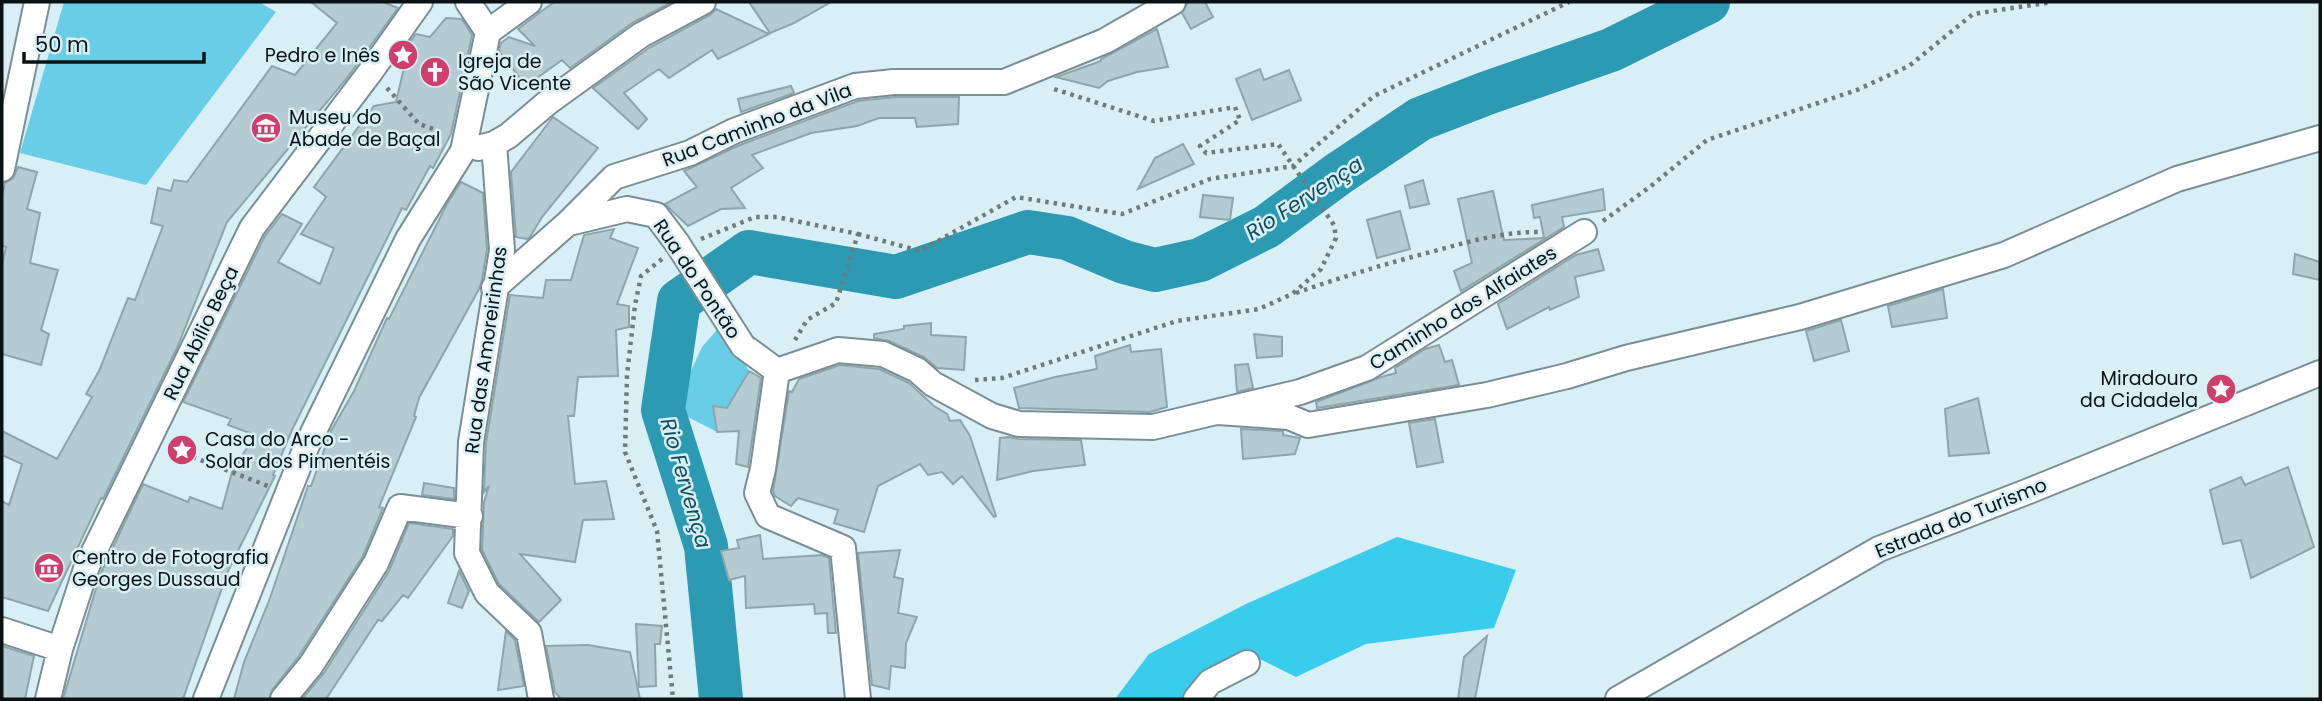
<svg xmlns="http://www.w3.org/2000/svg" width="2322" height="701" viewBox="0 0 2322 701" font-family="Poppins,sans-serif">
<style>
.green{fill:#68cee8}
.forest{fill:#3accec}
.lines{fill:none;stroke-linecap:round;stroke-linejoin:round}
.river{stroke:#2d9ab3;stroke-width:44}
.building{fill:#b4cbd1;stroke:#8ea5ab;stroke-width:2}
.minor-casing{stroke:#798f95;stroke-width:28}
.path{stroke:#6b7b7e;stroke-width:4.5;stroke-dasharray:3.5 5;stroke-linecap:butt}
.minor{stroke:#fff;stroke-width:24}
.minor-bridge-casing{stroke:#798f95;stroke-width:28;stroke-linecap:butt}
.path-bridge{stroke:#6b7b7e;stroke-width:4.5;stroke-dasharray:3.5 5;stroke-linecap:butt}
.minor-bridge{stroke:#fff;stroke-width:24}
.labels{text-anchor:middle;dominant-baseline:central;stroke-width:5;stroke-linejoin:round;paint-order:stroke}
.poi-label{font-size:19px;fill:#0a1214;stroke:#d7eff5;text-anchor:start}
.street-label{font-size:19px;fill:#0a1214;stroke:#d7eff5}
.water-label{font-size:21px;font-style:italic;fill:#114d5b;stroke:#d7eff5}
</style>
<rect width="100%" height="100%" fill="#d7eff5"/>
<path class="green" d="M64 2H259L276 12 146 185 20 153Z
M722 324 749 371 729 408 713 407 717 432 684 415V386L702 347Z"/>
<path class="forest" d="M1397 537 1516 570 1494 628 1366 644 1296 677 1248 653 1186 699H1115L1149 654 1246 604Z"/>
<g class="lines">
<path class="river" d="M721 699 706 546 663 410 679 301 749 252 896 277 1028 232 1067 238 1124 262 1155 270 1200 260 1266 227 1338 174 1420 119 1487 93 1611 50 1708 2"/>
</g>
<path class="building" d="M311 2H383L398 8 347 78 227 222 177 348 103 499 101 498 48 611 2 597V501L9 505 22 464 2 455V431L57 459 92 397 86 394 99 371 128 298 135 300 163 226 151 223 158 188 171 191 174 180 187 182 272 66 295 75 337 23Z
M554 2H672L632 23 570 68 562 60 526 86 499 51 501 43 509 37 535 46 518 29Z
M749 2H831L794 23 770 33Z
M1188 2H1205L1213 17 1191 29 1182 13Z
M716 9 769 34 718 59 712 50 669 78 659 69 624 93 647 119 638 129 593 88 649 48 710 15Z
M446 18 462 19 472 35 451 134 433 168 430 166 406 210 402 208 292 430 273 475 275 476 228 571 183 699H63L100 575 143 484 188 502 190 497 222 509 232 472 255 435 228 425 231 419 183 402 265 236 282 214 302 224 278 262 320 284 334 248 301 234 326 197 314 187 374 106 396 102 410 42 416 34 430 37Z
M1157 29 1168 67 1137 72 1108 81 1099 88 1056 77 1101 61V59Z
M1260 69 1264 80 1289 70 1301 100 1252 120 1236 79Z
M791 86 794 93 741 112 738 99Z
M895 97H959L958 124 917 127 915 118H879L857 126 811 133 752 155 763 168 731 188 745 208 721 209 688 226 665 204 697 187 684 171 740 145 858 101Z
M553 117 598 148 542 217 530 237 527 239 516 237 511 172Z
M1183 144 1194 164 1138 189 1155 158Z
M18 167 37 172 27 209 40 213 30 263 58 270 41 330 49 334 41 365 2 354V265L6 247 2 246V196L5 183 13 178Z
M1423 180 1429 204 1410 208 1405 186Z
M461 182 483 193 487 249 482 280 479 289 419 398 414 416 416 417 379 507 383 508 363 556 299 656 272 690 269 699H234L244 662 269 601 308 486H311L331 431 354 391 387 318 389 319 447 204Z
M1603 189 1605 210 1562 217 1564 227 1461 291 1454 271 1472 263 1458 199 1493 191 1504 240 1544 238 1540 217 1534 218 1532 205Z
M1203 195 1233 198 1230 220 1200 217Z
M1400 211 1410 249 1377 258 1367 220Z
M614 229 610 238 638 248 617 304 629 306V327L616 330 618 376 578 377 574 416H568L575 484 606 481 614 519 583 520 575 562 520 554 561 600 539 622 499 584 482 550 484 502 489 486 484 492 486 443 510 295 543 298 546 280H571L584 235Z
M1598 249 1604 270 1575 277 1579 297 1550 310 1549 307 1507 329 1498 304 1576 255Z
M2295 254 2320 262V280L2293 274Z
M1943 289 1947 318 1892 327 1888 306Z
M1841 320 1849 351 1814 361 1806 331Z
M931 323V335L966 337 964 370 937 368 924 357 889 341 874 338V334L904 329V326Z
M1254 334 1282 337V356L1257 358Z
M1130 345 1131 352 1161 349 1167 407 1150 412 1019 408 1014 388 1055 377 1097 369 1095 356Z
M1439 345 1445 362 1452 360 1459 385 1317 408 1316 402 1381 377 1396 373 1395 368 1425 349Z
M1248 364 1253 388 1237 392 1235 365Z
M840 365 879 369 909 383 934 406 947 414 950 421 960 420 970 436 996 516 994 517 962 476 953 484 942 472 928 475 920 464 878 486 864 532 834 523 838 510 798 498 791 506 775 496 773 491 789 391 792 392 799 379Z
M749 371 761 378 748 467 736 464 739 431 717 432 713 406 727 408Z
M1978 398 1989 453 1949 456 1945 409Z
M1435 419 1443 462 1417 467 1409 423Z
M1241 429 1283 431V435L1300 438 1295 454 1243 459Z
M1009 437 1018 439 1081 440 1085 465 1033 471 997 480 1000 438Z
M2288 467 2314 547 2251 578 2241 540 2223 544 2210 490 2241 477 2245 485Z
M424 483 454 488V499L422 495Z
M409 523 453 529V536L408 598 403 595 382 621 378 620 326 699H302L324 673 389 571Z
M760 535 763 559 822 555 829 558 836 633H828L827 613 815 614 814 604 746 608 745 576 729 580 721 551 739 548 737 540Z
M900 550 894 577 903 579 898 613 917 617 906 643 905 668 891 666 889 689 872 685 858 553Z
M459 571 469 591 462 608 448 603Z
M636 624 662 626 660 644H655L656 686 639 687Z
M506 631 515 640 524 686 498 690Z
M1487 636 1475 699H1458L1464 657Z
M588 645 630 652 640 699H561L555 692 546 646Z
M2 646 34 656 25 699H2Z"/>
<g class="lines">
<g class="minor-casing">
<path id="minor" d="M488 32 529 2
M494 144 502 250 471 442 467 553 487 593 529 633 541 699
M478 148 494 144 508 136 547 103 641 35 703 2
M2 169 37 2
M569 223 627 209 656 215 677 243
M494 288 568 223 614 177 690 153 734 131 855 86 894 82H1004L1105 41 1173 2
M743 346 777 371
M777 371 838 350 883 354 917 370 933 384 992 416 1019 424 1153 427 1300 392 1367 368 1584 232
M777 371 763 469 757 493 768 516 843 548 858 699
M1218 412 1289 417 1308 425 1487 395 1567 376 1626 358 1800 317 2004 255 2177 179 2320 138
M2 630 60 649
M48 699 60 649 87 566 252 228 371 71 420 2
M206 699 307 445 408 239 463 151 488 32 468 2
M283 699 311 665 376 563 400 507 470 516
M1196 699 1210 682 1247 663
M1618 699 1879 549 2029 491 2320 373"/>
</g>
<path class="path" d="M387 88 419 124 445 133
M1603 221 1651 186 1707 140 1857 90 1909 66 1973 14 2052 2
M701 239 755 217H777L858 234 836 303 807 320 795 340
M662 259 641 276 635 305 627 375 625 452 657 531 673 699
M1296 293C1344 276 1392 262 1442 249 1474 240 1505 232 1538 232
M975 380 1002 378 1177 321 1259 309 1292 294 1321 269 1336 238 1334 225 1278 144 1206 153 1200 146 1240 120 1235 107 1154 121 1051 88
M169 448 268 486"/>
<use href="#minor" class="minor"/>
<g class="minor-bridge-casing">
<path id="minor-bridge" d="M677 243 743 346"/>
</g>
<path class="path-bridge" d="M858 234 920 251 1016 197 1122 214 1210 179 1293 166 1374 96 1569 2"/>
<use href="#minor-bridge" class="minor-bridge"/>
</g>
<defs>
<g id="sight-disc" transform="scale(1.575)"><circle r="9.5" fill="#ce406b" stroke="#d7eff5"/><path d="M0-6L1.8-2.2L6-1.7L2.9 1.2L3.7 5.4L0 3.3L-3.7 5.4L-2.9 1.2L-6-1.7L-1.8-2.2Z" fill="#fff"/></g>
<g id="church-disc" transform="scale(1.575)"><circle r="9.5" fill="#ce406b" stroke="#d7eff5"/><path d="M-1.2-6h2.4v3.5h3.3v2.4h-3.3V6h-2.4V-.1h-3.3v-2.4h3.3Z" fill="#fff"/></g>
<g id="museum-disc" transform="scale(1.575)"><circle r="9.5" fill="#ce406b" stroke="#d7eff5"/><path d="M0-6L6-3V-2H-6V-3ZM-5-1h2V3h-2ZM-1-1h2V3h-2ZM3-1h2V3H3ZM-6 4H6V6H-6Z" fill="#fff"/></g>
</defs>
<g fill-rule="evenodd">
<use href="#sight-disc" x="403" y="55"/>
<use href="#church-disc" x="435" y="72"/>
<use href="#museum-disc" x="266" y="128"/>
<use href="#sight-disc" x="2221" y="389"/>
<use href="#sight-disc" x="182" y="450"/>
<use href="#museum-disc" x="49" y="568"/>
</g>
<g class="labels">
<g class="poi-label">
<text x="380" y="55" text-anchor="end">Pedro e Inês</text>
<text x="458" y="61">Igreja de<tspan x="458" dy="22">São Vicente</tspan></text>
<text x="289" y="117">Museu do<tspan x="289" dy="22">Abade de Baçal</tspan></text>
<text x="2198" y="378" text-anchor="end">Miradouro<tspan x="2198" dy="22">da Cidadela</tspan></text>
<text x="205" y="439">Casa do Arco -<tspan x="205" dy="22">Solar dos Pimentéis</tspan></text>
<text x="72" y="557">Centro de Fotografia<tspan x="72" dy="22">Georges Dussaud</tspan></text>
</g>
<g class="street-label">
<text transform="translate(757 125) rotate(-21)">Rua Caminho da Vila</text>
<text transform="translate(697 279) rotate(56)">Rua do Pontão</text>
<text transform="translate(1463 308) rotate(-32)">Caminho dos Alfaiates</text>
<text transform="translate(201 333) rotate(-64)">Rua Abílio Beça</text>
<text transform="translate(486 350) rotate(-82)">Rua das Amoreirinhas</text>
<text transform="translate(1961 518) rotate(-22)">Estrada do Turismo</text>
</g>
<g class="water-label">
<text transform="translate(1304 198) rotate(-33)">Rio Fervença</text>
<text transform="translate(686 483) rotate(74)">Rio Fervença</text>
</g>
</g>
<rect width="2322" height="701" fill="none" stroke="#0a1214" stroke-width="7"/>
<path d="M24 52v10h180v-10" fill="none" stroke="#0a1214" stroke-width="3.5"/>
<text x="35" y="52" font-size="21" fill="#0a1214" stroke="#d7eff5" stroke-width="5" paint-order="stroke">50 m</text>
</svg>
